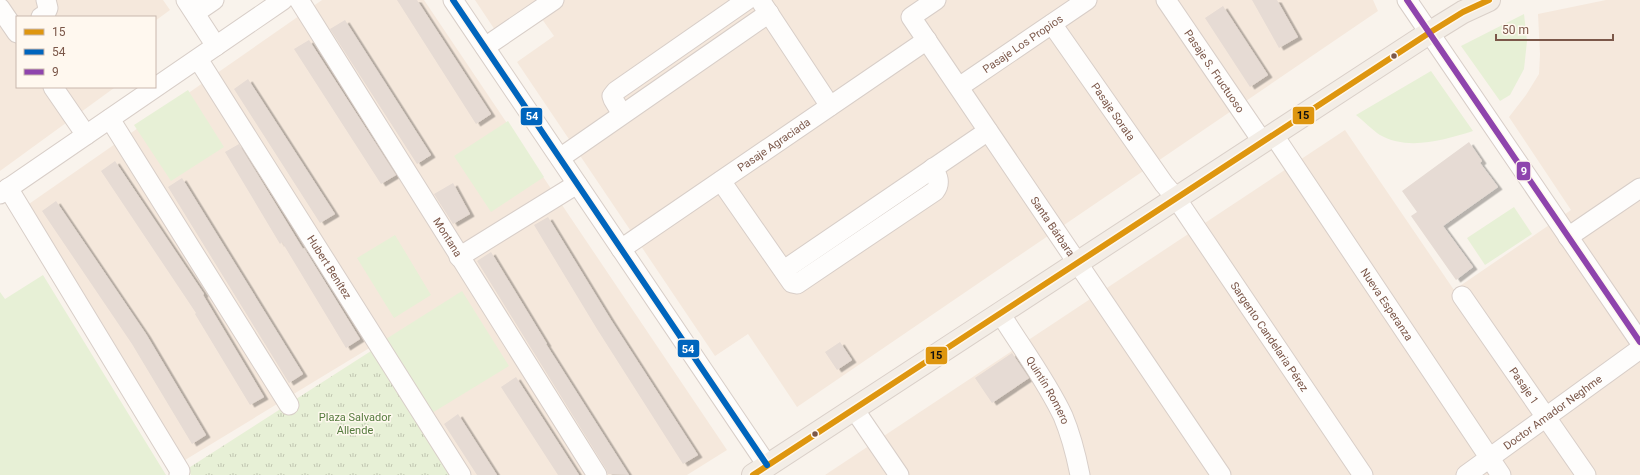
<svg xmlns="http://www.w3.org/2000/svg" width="1640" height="475" viewBox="0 0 1640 475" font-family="Roboto,sans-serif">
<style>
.residential{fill:#f5e8dc}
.grass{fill:#e7f0d6}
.park{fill:url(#park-tufts)}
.building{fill:#e6dbd4;filter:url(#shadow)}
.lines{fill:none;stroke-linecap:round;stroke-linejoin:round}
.minor-casing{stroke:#d8cec8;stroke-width:21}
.major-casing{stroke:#dad0c9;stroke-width:24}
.minor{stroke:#fefdfc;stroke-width:19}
.major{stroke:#f3ede6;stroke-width:22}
.bus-1-casing{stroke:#fff8ef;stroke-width:9}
.bus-2-casing{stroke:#fff8ef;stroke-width:9}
.bus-3-casing{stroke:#fff8ef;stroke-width:9}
.bus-1{stroke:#de960f;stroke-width:6}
.bus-2{stroke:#0065bd;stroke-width:6}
.bus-3{stroke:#8e44ad;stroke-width:6}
.bus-dot{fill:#7b5749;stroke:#fff8ef;stroke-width:1.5}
.labels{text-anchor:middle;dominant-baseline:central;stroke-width:3;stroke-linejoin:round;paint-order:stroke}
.street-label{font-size:11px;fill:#7b5749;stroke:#fff8ef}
.park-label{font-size:11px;fill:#547b3d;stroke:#fff8ef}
.line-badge{stroke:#fff8ef;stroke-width:1.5}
.badge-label{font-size:11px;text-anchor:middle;font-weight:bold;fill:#fff}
.pale-badge-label{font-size:11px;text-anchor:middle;font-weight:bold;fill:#111}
</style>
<defs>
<pattern id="park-tufts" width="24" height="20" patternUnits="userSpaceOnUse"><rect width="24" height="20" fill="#e7f0d6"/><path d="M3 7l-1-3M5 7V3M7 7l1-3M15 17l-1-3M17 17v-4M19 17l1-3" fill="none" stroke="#c0c5b0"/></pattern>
<filter id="shadow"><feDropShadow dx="4.5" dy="2.5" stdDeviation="0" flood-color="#0004"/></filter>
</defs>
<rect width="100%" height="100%" fill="#f9f3ec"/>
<path class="residential" d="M0 0H163L170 10 155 21V17H17V87L114 88 0 171Z
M322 0H424L727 450 687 475H469L381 341 185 460 26 206Z
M475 0H1373L1378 11 797 407 748 334 715 356 517 62 554 36 532 5 495 30Z
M1606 0H1640V475H825L1345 130 1454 290 1571 210 1509 117 1526 95 1539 74 1540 54 1538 14Z"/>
<path class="grass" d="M1524 14 1527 41 1524 69 1510 95 1500 101 1461 46Z
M1431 71 1473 131C1444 140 1408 151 1380 135 1372 130 1364 121 1356 115Z
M188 90 224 147 171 181 134 125Z
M508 121 544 177 491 212 454 156Z
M1514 207 1532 234 1485 265 1467 238Z
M395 235 431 295 394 318 357 258Z
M43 275 166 475H0V292L5 299Z
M462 291 509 366 432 413 386 339Z"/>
<path class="park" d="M371 351 450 475H191L187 469Z"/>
<path class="building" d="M397 0H417L491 114 476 124Z
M1252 0H1277L1298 37 1279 48Z
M1223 6 1268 75 1250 87 1205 18Z
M345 20 431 155 417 164 330 29Z
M309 40 396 175 381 184 294 49Z
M248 79 335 214 320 223 234 89Z
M1469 142 1482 161 1480 163 1498 187 1443 226 1473 267 1456 280 1411 216 1417 212 1402 191Z
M239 144 303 249 304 248 360 339 346 348 282 242 280 244 225 152Z
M115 161 204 294 203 295 264 397 250 405 195 314 196 313 101 171Z
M182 178 303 374 289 383 168 187Z
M453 183 470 214 453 224 434 194Z
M56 201 146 334 206 435 192 444 132 344 42 211Z
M548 217 611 320 698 455 683 464 597 329 534 225Z
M491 252 547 344H546L629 475 608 474 606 469 477 261Z
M840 342 852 360 837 370 825 352Z
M1012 353 1029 378 992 403 975 378Z
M516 377 579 475H558L501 387Z
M458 414 497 475H477L444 424Z"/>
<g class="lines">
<g class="minor-casing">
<g id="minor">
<path d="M186 0 216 46"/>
<path id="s1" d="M299 0 597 475"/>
<path d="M453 0 767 465"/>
<path d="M760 0 830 106"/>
<path id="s2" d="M936 0 911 17 1221 475"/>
<path id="s3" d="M1166 0 1262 141"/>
<path d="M1407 0 1640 342"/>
<path d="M0 8 17 33"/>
<path d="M195 13 214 0"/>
<path d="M41 17 45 15 48 8 46 0"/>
<path id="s4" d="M1052 24 1164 184 1176 198 1363 475"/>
<path d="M485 47 554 0"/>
<path id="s5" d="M198 59 461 475"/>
<path d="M53 87 86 135"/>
<path id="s6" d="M959 87 1087 0"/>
<path d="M622 114 613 99 612 96 616 91 747 0"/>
<path d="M110 119 289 405"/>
<path id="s7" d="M1273 134 1501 475"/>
<path d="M560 158 769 13"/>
<path d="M721 181 792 283 797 284 935 191C941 183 938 176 933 168"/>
<path d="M8 188 180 471 179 475"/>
<path d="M0 194 283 0"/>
<path d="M1568 237 1640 188"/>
<path id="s8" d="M621 249 927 40"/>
<path d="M459 257 577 184"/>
<path d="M784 270 988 131"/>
<path id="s9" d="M1462 296 1586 475"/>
<path id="s10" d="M1000 313C1021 347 1046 380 1063 416 1071 435 1076 455 1080 475"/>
<path d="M854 409 899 475"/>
<path id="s11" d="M1466 475 1640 349"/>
</g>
</g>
<g class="major-casing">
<path id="major" d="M753 475 1429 33 1463 12 1489 0"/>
</g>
<use href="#minor" class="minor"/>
<use href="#major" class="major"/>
<g class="bus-1-casing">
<path id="bus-1" d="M753 475 1429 33 1463 12 1489 0"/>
</g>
<g class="bus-2-casing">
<path id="bus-2" d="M453 0 767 465"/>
</g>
<g class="bus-3-casing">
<path id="bus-3" d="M1407 0 1640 342"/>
</g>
<use href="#bus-1" class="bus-1"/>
<use href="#bus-2" class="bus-2"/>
<use href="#bus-3" class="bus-3"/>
</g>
<g class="bus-dot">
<circle cx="1394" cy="56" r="3.5"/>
<circle cx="815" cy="434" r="3.5"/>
</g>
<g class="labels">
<g class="street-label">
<text stroke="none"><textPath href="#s6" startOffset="77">Pasaje Los Propios</textPath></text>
<text stroke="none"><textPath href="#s3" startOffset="86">Pasaje S. Fructuoso</textPath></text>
<text stroke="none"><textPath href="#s4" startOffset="107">Pasaje Sorata</textPath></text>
<text stroke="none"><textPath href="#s8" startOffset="185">Pasaje Agraciada</textPath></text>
<text stroke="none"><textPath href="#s2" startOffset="283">Santa Bárbara</textPath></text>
<text stroke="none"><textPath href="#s1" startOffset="280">Montana</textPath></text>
<text stroke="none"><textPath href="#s5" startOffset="246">Hubert Benítez</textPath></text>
<text stroke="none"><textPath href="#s7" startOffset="205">Nueva Esperanza</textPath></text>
<text stroke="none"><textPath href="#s4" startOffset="381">Sargento Candelaria Pérez</textPath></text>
<text stroke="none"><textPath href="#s9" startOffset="109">Pasaje 1</textPath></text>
<text stroke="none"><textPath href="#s10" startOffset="91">Quintín Romero</textPath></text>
<text stroke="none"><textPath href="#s11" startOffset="107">Doctor Amador Neghme</textPath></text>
</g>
<g class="park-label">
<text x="355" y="417">Plaza Salvador<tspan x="355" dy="13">Allende</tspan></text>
</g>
</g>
<g class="line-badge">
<rect x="1292" y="106" width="23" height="19" rx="4" fill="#de960f"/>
<rect x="520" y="107" width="23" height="19" rx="4" fill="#0065bd"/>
<rect x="1516" y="161" width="15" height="20" rx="4" fill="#8e44ad"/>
<rect x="677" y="339" width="23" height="19" rx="4" fill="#0065bd"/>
<rect x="925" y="346" width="23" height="19" rx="4" fill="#de960f"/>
</g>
<g class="badge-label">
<text x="532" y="120">54</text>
<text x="1524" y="175">9</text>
<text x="688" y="353">54</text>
</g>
<g class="pale-badge-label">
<text x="1303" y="119">15</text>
<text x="936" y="359">15</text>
</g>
<rect x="16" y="16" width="140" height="72" fill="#fff8ef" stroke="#cab8ad"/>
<rect x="24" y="29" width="20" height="6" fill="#de960f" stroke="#cab8ad"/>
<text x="52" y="36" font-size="12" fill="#7b5749">15</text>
<rect x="24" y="49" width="20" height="6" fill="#0065bd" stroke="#cab8ad"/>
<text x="52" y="56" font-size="12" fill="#7b5749">54</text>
<rect x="24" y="69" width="20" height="6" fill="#8e44ad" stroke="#cab8ad"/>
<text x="52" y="76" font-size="12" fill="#7b5749">9</text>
<path d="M1496 34v6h117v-6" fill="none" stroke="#7b5749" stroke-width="2"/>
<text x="1502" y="34" font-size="12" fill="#7b5749" stroke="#fff8ef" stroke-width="3" paint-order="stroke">50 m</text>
</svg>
